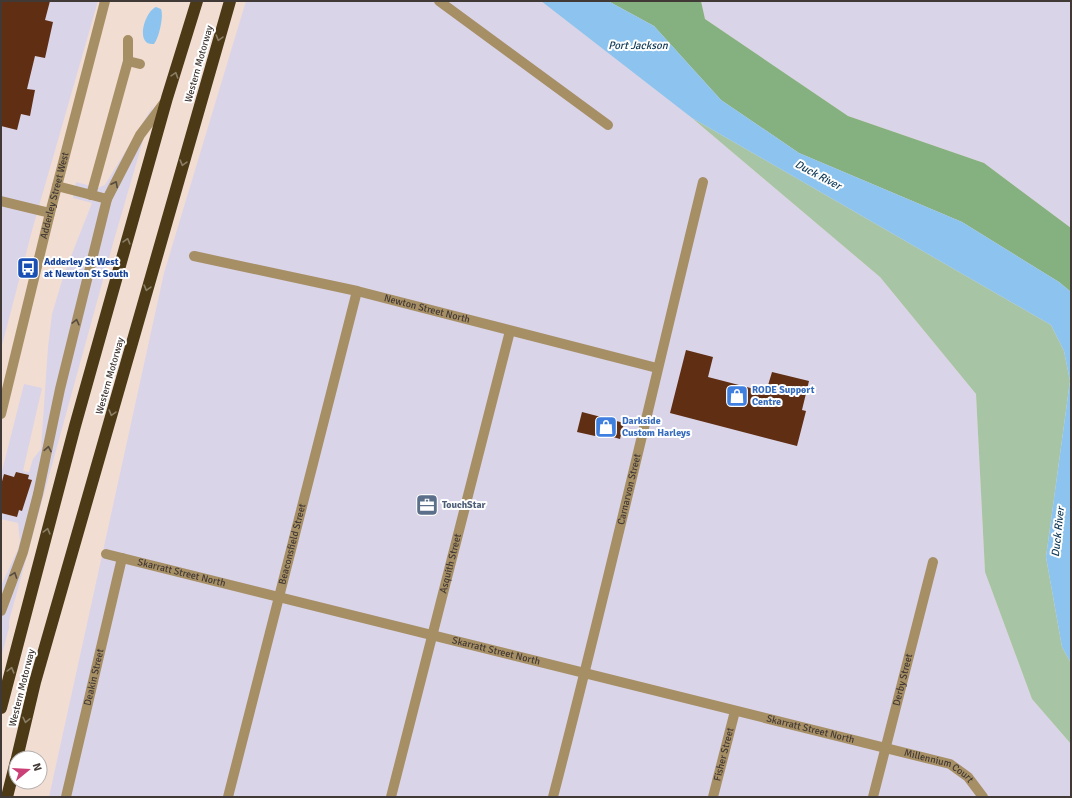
<svg xmlns="http://www.w3.org/2000/svg" width="1072" height="798" viewBox="0 0 1072 798" font-family="Signika,sans-serif">
<style>
.industrial{fill:#dad4e9}
.green{fill:#a7c5a4}
.forest{fill:#85b180}
.water{fill:#8dc4ef}
.building{fill:#602e12}
.lines{fill:none;stroke-linecap:round;stroke-linejoin:round}
.minor{stroke:#a78f65;stroke-width:10}
.highway{stroke:#4c3915;stroke-width:12}
.oneway{stroke:#8b7e67}
.oneway2{stroke:#554a3f}
.labels{text-anchor:middle;dominant-baseline:central;stroke-width:4;stroke-linejoin:round;paint-order:stroke}
.street-label{font-size:10px;fill:#413935;stroke:#fff}
.transit-label{font-size:10px;font-weight:bold;fill:#164399;stroke:#fff;text-anchor:start}
.shop-label{font-size:10px;font-weight:bold;fill:#366cbe;stroke:#fff;text-anchor:start}
.service-label{font-size:10px;font-weight:bold;fill:#4e5e75;stroke:#fff;text-anchor:start}
.water-label{font-size:11px;font-style:italic;fill:#113b58;stroke:#fff}
</style>
<rect width="100%" height="100%" fill="#f2ddd3"/>
<path class="industrial" d="M1 1H98L33 227 1 349Z
M246 1H541L692 118 880 277 976 394 985 572 1032 699 1071 744V797H49L164 273Z
M701 1H1071V228L984 163 848 116 705 19Z
M153 106 114 240 9 621V628L1 658V586L18 549 20 541 18 523 1 519V475L24 384 42 388 23 471 29 472 33 459 41 449 48 347 52 314 64 274 92 203 73 198 76 182 98 188 105 185Z"/>
<path class="green" d="M692 118 1051 325 1064 351 1070 381 1046 557 1062 647 1071 663V744L1032 699 985 572 976 394 880 277Z"/>
<path class="forest" d="M608 1H701L705 19 848 116 984 163 1071 228V292L1059 282 962 222 799 153 721 100 654 26Z"/>
<path class="water" d="M541 1H608L654 26 721 100 799 153 962 222 1059 282 1071 292V663L1062 647 1046 557 1070 381 1064 351 1051 325 692 118Z
M156 7 161 9C164 16 159 38 154 44 134 46 145 11 156 7Z"/>
<path class="building" d="M1 1H50L45 20 53 22 45 58 35 56 27 89 35 90 30 116 21 114 17 130 1 126Z
M686 350 713 357 708 377 766 392 772 372 809 381 802 410 806 411 797 446 670 413Z
M582 412 624 423 620 439 596 432 595 436 577 432Z
M16 472 29 475 28 479 32 480 22 511 19 510 17 517 1 513V485L4 474 14 477Z"/>
<g class="lines">
<g class="minor">
<path d="M439 1 608 125"/>
<path d="M128 61 140 64"/>
<path d="M57 186 107 199"/>
<path d="M91 195 128 61V40"/>
<path d="M1 201 50 213"/>
<path id="s1" d="M194 256 357 291 657 368"/>
<path id="s2" d="M1 414 50 213 105 1"/>
<path id="s3" d="M106 554 950 764 968 777 983 797"/>
<path d="M1 611 23 552 38 494 60 389 107 199 140 135 164 103"/>
<path id="s4" d="M66 797 122 558"/>
<path id="s5" d="M228 797 357 291"/>
<path id="s6" d="M391 797 510 331"/>
<path id="s7" d="M553 797C606 593 653 387 703 182"/>
<path id="s8" d="M713 797 735 711"/>
<path id="s9" d="M873 797 933 562"/>
</g>
<path class="highway" d="M1 708 75 426 167 98 197 1
M17 758 35 682 230 1
M7 797 16 761"/>
</g>
<defs><path id="oneway-chevron" d="M-2-3.5L2.5 0L-2 3.5" fill="none" stroke-width="1.6" stroke-linecap="round" stroke-linejoin="round"/></defs>
<g class="oneway">
<use href="#oneway-chevron" transform="translate(219 38) rotate(106)"/>
<use href="#oneway-chevron" transform="translate(175 75) rotate(-72)"/>
<use href="#oneway-chevron" transform="translate(183 163) rotate(106)"/>
<use href="#oneway-chevron" transform="translate(127 241) rotate(-74)"/>
<use href="#oneway-chevron" transform="translate(147 288) rotate(106)"/>
<use href="#oneway-chevron" transform="translate(112 413) rotate(106)"/>
<use href="#oneway-chevron" transform="translate(47 531) rotate(-75)"/>
<use href="#oneway-chevron" transform="translate(11 670) rotate(-75)"/>
<use href="#oneway-chevron" transform="translate(26 720) rotate(103)"/>
</g>
<g class="oneway2">
<use href="#oneway-chevron" transform="translate(115 184) rotate(-63)"/>
<use href="#oneway-chevron" transform="translate(76 322) rotate(-76)"/>
<use href="#oneway-chevron" transform="translate(48 449) rotate(-79)"/>
<use href="#oneway-chevron" transform="translate(14 575) rotate(-70)"/>
</g>
<defs>
<g id="bus-square" transform="scale(1.15)"><rect x="-9" y="-9" width="18" height="18" rx="4" fill="#1a4fb4" stroke="#fff"/><path d="M-5-6H5V4H4V6H2V4H-2V6H-4V4H-5ZM-3.5-4V0h7V-4ZM-3.5 1.2v1.5H-2V1.2ZM2 1.2v1.5H3.5V1.2Z" fill="#fff"/></g>
<g id="shop-square" transform="scale(1.15)"><rect x="-9" y="-9" width="18" height="18" rx="4" fill="#3f7fe0" stroke="#fff"/><path d="M-5-2.5h2.3a2.7 3.5 0 0 1 5.4 0H5L5.5 6h-11ZM-1.5-2.5h3a1.5 2.3 0 0 0-3 0Z" fill="#fff"/></g>
<g id="office-square" transform="scale(1.15)"><rect x="-9" y="-9" width="18" height="18" rx="4" fill="#5c6f8a" stroke="#fff"/><path d="M-6-3h4V-5.5h4V-3h4V5H-6ZM-1-4.5V-3h2v-1.5ZM-6 0V1H6V0Z" fill="#fff"/></g>
</defs>
<g fill-rule="evenodd">
<use href="#bus-square" x="28" y="268"/>
<use href="#shop-square" x="737" y="396"/>
<use href="#shop-square" x="606" y="427"/>
<use href="#office-square" x="427" y="505"/>
</g>
<g class="labels">
<g class="street-label">
<text transform="translate(199 64) rotate(-74)">Western Motorway</text>
<text stroke="none"><textPath href="#s2" startOffset="225">Adderley Street West</textPath></text>
<text stroke="none"><textPath href="#s1" startOffset="239">Newton Street North</textPath></text>
<text transform="translate(110 376) rotate(-74)">Western Motorway</text>
<text stroke="none"><textPath href="#s7" startOffset="317">Carnarvon Street</textPath></text>
<text stroke="none"><textPath href="#s5" startOffset="261">Beaconsfield Street</textPath></text>
<text stroke="none"><textPath href="#s6" startOffset="241">Asquith Street</textPath></text>
<text stroke="none"><textPath href="#s3" startOffset="78">Skarratt Street North</textPath></text>
<text stroke="none"><textPath href="#s3" startOffset="402">Skarratt Street North</textPath></text>
<text stroke="none"><textPath href="#s4" startOffset="123">Deakin Street</textPath></text>
<text stroke="none"><textPath href="#s9" startOffset="121">Derby Street</textPath></text>
<text transform="translate(22 688) rotate(-76)">Western Motorway</text>
<text stroke="none"><textPath href="#s3" startOffset="726">Skarratt Street North</textPath></text>
<text stroke="none"><textPath href="#s8" startOffset="44">Fisher Street</textPath></text>
<text stroke="none"><textPath href="#s3" startOffset="860">Millennium Court</textPath></text>
</g>
<g class="transit-label">
<text x="44" y="262">Adderley St West<tspan x="44" dy="12">at Newton St South</tspan></text>
</g>
<g class="shop-label">
<text x="752" y="390">RODE Support<tspan x="752" dy="12">Centre</tspan></text>
<text x="622" y="421">Darkside<tspan x="622" dy="12">Custom Harleys</tspan></text>
</g>
<g class="service-label">
<text x="442" y="505">TouchStar</text>
</g>
<g class="water-label">
<text x="638" y="45">Port Jackson</text>
<text transform="translate(818 175) rotate(28)">Duck River</text>
<text transform="translate(1058 532) rotate(-84)">Duck River</text>
</g>
</g>
<rect width="1072" height="798" fill="none" stroke="#413935" stroke-width="4"/>
<g transform="translate(28 770) rotate(72)"><circle r="19" fill="#ffffff" stroke="#b3b0ae"/>
<path d="M0-3L7 15L0 10L-7 15Z" fill="#ca4077"/>
<text y="-6" font-size="11" font-weight="bold" text-anchor="middle" fill="#413935">N</text>
</g>
</svg>
